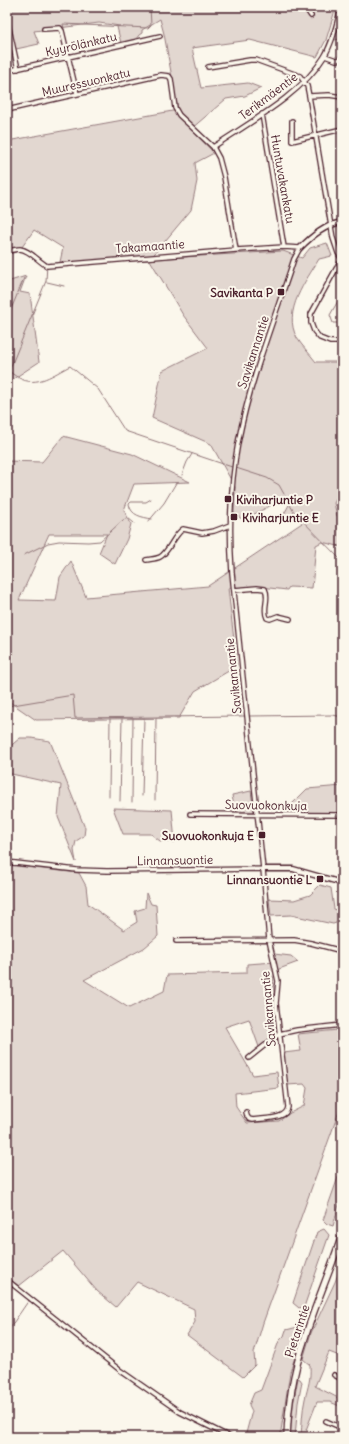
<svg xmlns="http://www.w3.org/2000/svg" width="349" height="1444" viewBox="0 0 349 1444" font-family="Delius,sans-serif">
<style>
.green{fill:#e2d7d0;stroke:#967b7e}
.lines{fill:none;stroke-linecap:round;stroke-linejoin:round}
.stream{stroke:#907477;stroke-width:1}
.minor-casing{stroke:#4a1f2b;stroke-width:6}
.tertiary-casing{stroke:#4a1f2b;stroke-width:7}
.primary-casing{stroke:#4a1f2b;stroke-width:8}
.minor{stroke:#fbf7ec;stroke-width:3.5}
.tertiary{stroke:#fbf7ec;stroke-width:4}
.primary{stroke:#fbf7ec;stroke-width:5.5}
.poi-dot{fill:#4a1f2b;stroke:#fbf7ec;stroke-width:1.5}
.labels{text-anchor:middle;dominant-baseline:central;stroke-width:4;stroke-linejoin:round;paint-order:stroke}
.street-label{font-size:12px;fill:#4a1f2b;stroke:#fbf7ec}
.poi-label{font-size:12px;font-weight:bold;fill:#4a1f2b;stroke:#fbf7ec;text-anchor:end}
</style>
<rect width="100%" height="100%" fill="#fbf7ec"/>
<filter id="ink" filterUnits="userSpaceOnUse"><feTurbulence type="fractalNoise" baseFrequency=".025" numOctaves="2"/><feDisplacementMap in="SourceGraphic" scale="8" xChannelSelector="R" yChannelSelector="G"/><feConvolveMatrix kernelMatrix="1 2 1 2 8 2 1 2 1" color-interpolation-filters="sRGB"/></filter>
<g filter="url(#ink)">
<path class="green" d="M7 7H336L326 40 317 57 250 40 192 48 201 88 248 83 261 88 245 96 226 99 191 129 214 153 195 163 197 181 191 210 150 259 283 251 302 258 310 248 327 243 332 256 319 259C306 281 282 311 297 338 302 346 310 354 316 362H342V494H339L334 503 337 516 342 517V547L322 542 316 545 312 588 289 587 287 590 261 587 228 588 237 666 195 691 179 718 36 720 7 700V461L42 462 63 436 132 454 190 482 134 484 124 510 131 524 127 539 115 564 99 553 107 534H49L19 600 56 601 60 577 71 561 86 597 208 586 302 523 294 515 289 517 284 514 290 503 283 499 243 520 234 513 235 487 211 444 152 418 162 371 208 348 183 315 150 260 79 264 60 262 63 248 34 230 22 247 7 250V141L178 110 164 34 160 19 142 30V33L139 35 136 39 121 43 117 27 120 26 99 23 34 31 39 44 7 51Z
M342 11V39L334 40 341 14Z
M26 276 20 292 30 294 39 362 7 383V282Z
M20 738H31L50 741 85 828 84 836 76 841 74 850 76 862 58 817 61 785 7 773V749Z
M342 786V813H286L285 811 307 789Z
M251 791 254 812H231L233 801 232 795Z
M113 808 172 810 175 842 160 841 151 834H123Z
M7 865 79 873 86 886 88 904 124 930 137 922 135 911 145 908 146 893 151 904 156 905 158 936 144 948 84 980 129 1008 164 991 167 975 247 973V964L275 962 274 954 291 956 298 962 279 969 273 978 278 1033 259 1047 249 1019 225 1027 253 1075 277 1072 279 1088 235 1093 236 1107 247 1123 279 1121 290 1113 304 1106 307 1088 304 1084 287 1085 283 1053 301 1051 298 1034 338 1030 342 1034V1103L263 1323 254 1353 255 1365 243 1377 187 1335 195 1322 194 1309 137 1282 116 1307 97 1291 63 1251 19 1286 7 1277Z
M320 885 331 888 334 909 342 912V921L333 924 291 915 271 916 269 899 294 900 310 895Z
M342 1166V1194L333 1226 327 1224 323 1220Z
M324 1229 329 1235 304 1307 299 1308 293 1303 317 1232Z
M342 1263V1357L329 1352 315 1386 342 1400V1407L330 1402H317L306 1430 318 1437H301C302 1424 302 1412 305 1399 308 1386 311 1380 310 1365L303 1359 311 1333 335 1282Z
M306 1325 290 1372 280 1437H245L252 1411 249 1405 254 1393 261 1390 279 1341 284 1336 286 1330Z
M298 1378 300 1379 302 1382 298 1403 295 1437H290L293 1405Z"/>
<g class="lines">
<path class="stream" d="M68 49 63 24 148 28 151 25 150 7
M340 268 342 272
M47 282 64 286
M342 294 330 315 333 323H342
M7 319 24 278
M7 368C10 373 14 375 19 378 37 388 54 374 70 366L98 389 125 431 232 467
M9 371 46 281 47 264
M236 468 267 478 279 485 284 494
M182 475 187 462 192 454
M285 496 294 512 341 560 339 567 342 568
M151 499 146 502H131L129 504C131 516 142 517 152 519
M148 522 164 503 176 483
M24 555 48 543 59 541 88 542 100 541 123 520 128 518 134 523
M7 706 73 695 75 718 245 716
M250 716 333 715 342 717
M142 796 144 718
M109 797 110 719
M155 800 156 718
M120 801 122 719
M132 802 133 718
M7 1332 29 1300"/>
<g class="minor-casing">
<path id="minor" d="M292 7H302
M305 7 311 16
M8 24 18 69
M44 29 60 28 62 31 77 94
M325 56 336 60 342 59
M208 67 250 60H256L300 76 307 86 309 96 333 238 338 253 342 260
M7 71 160 36
M309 96 329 95 342 97
M7 110 161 75 169 76 171 79 175 108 179 115 213 147 219 158 224 177 236 250
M262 114 284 247
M292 121V141L342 129
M213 147C250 122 301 95 324 57 333 42 337 23 341 7
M7 251C11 251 16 249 20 249 30 250 38 261 47 266L236 250 284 247 300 248 294 259 289 274C270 330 249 385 238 443 230 486 229 530 232 573L263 869 269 940 278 981 276 1003 288 1107C287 1120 263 1118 253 1120L249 1119 247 1116 246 1112
M342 260 336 269 311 314V323L314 331 320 338 330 342H342
M146 560C151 559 156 559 160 557 169 552 173 536 183 529L202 533 214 531 230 525
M234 590 257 588 265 589C270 598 262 609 267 618L270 619 278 616 290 619
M190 814 342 815
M7 862 77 870 107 871 263 869
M7 877 9 862
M176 941 294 940 311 943 342 951
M341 951 342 976
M249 1058 279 1034 297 1030 342 1025
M7 1280 121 1371 180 1412 230 1437
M334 1375 342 1379
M326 1421 342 1428"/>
</g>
<g class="tertiary-casing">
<path id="tertiary" d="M300 248C312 236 325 225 342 222
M263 869H293L342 883"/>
</g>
<g class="primary-casing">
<path id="primary" d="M287 1437C288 1406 293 1374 303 1344 314 1307 330 1272 342 1235"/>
</g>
<use href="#minor" class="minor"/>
<use href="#tertiary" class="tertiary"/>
<use href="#primary" class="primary"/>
</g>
</g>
<g class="poi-dot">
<rect x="277" y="288" width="8" height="8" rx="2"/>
<rect x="224" y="495" width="8" height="8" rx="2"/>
<rect x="230" y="513" width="8" height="8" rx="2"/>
<rect x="258" y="831" width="8" height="8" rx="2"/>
<rect x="316" y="875" width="8" height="8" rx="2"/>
</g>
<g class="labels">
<g class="street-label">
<text transform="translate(81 44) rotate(-13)">Kyyrölänkatu</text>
<text transform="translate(86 82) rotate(-13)">Muuressuonkatu</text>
<text transform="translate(268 96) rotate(-37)">Terikmäentie</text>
<text transform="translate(283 179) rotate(80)">Huntuvakankatu</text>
<text transform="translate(150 246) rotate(-4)">Takamaantie</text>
<text transform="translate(253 352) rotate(-72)">Savikannantie</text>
<text transform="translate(233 676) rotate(-96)">Savikannantie</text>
<text transform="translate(266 805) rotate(1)">Suovuokonkuja</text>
<text transform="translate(175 860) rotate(-1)">Linnansuontie</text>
<text transform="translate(268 1009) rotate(-95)">Savikannantie</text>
<text transform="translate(297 1331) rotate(-72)">Pietarintie</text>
</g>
<g class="poi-label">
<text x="273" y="292">Savikanta P</text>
<text x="236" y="499" text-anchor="start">Kiviharjuntie P</text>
<text x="242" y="517" text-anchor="start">Kiviharjuntie E</text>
<text x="254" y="835">Suovuokonkuja E</text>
<text x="312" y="879">Linnansuontie L</text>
</g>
</g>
<rect width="349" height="1444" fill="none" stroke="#fbf7ec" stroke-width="24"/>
<rect x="12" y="12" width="325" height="1420" fill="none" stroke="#4a1f2b" stroke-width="1.5" filter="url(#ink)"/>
</svg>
